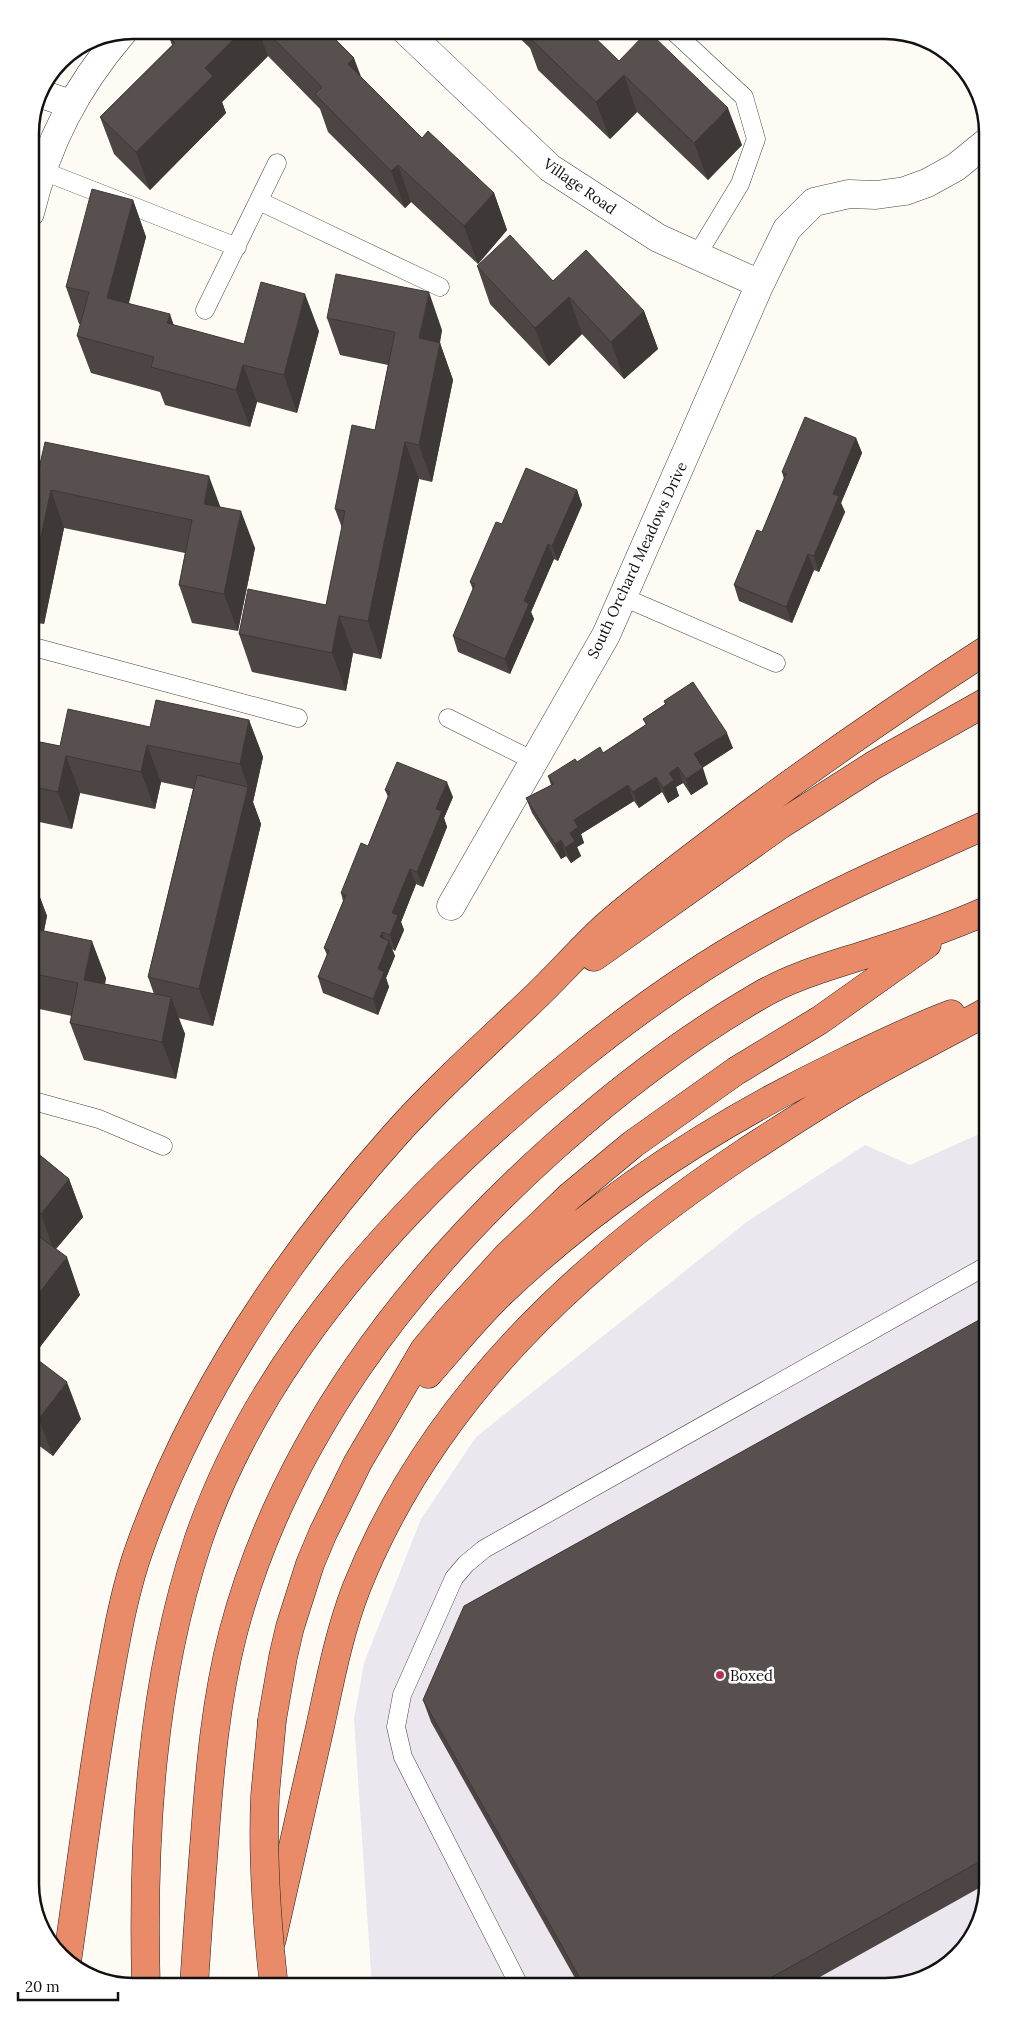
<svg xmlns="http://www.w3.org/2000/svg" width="1018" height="2017" viewBox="0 0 1018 2017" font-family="Lora,serif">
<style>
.industrial{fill:#ece6ee}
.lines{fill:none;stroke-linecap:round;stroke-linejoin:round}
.lane-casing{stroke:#444;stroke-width:19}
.street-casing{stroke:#444;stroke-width:29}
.highway-casing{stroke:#222;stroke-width:29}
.lane{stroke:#fff;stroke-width:18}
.street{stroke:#fff;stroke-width:28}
.highway{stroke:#e98a68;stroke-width:28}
.highway-bridge-casing{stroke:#222;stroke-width:29;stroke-linecap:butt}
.highway-bridge{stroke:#e98a68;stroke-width:28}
.wall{fill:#4c4543}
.shaded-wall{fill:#3e3837}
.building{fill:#58504e;stroke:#3e3837}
.poi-dot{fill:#b73252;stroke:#fff;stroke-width:2}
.labels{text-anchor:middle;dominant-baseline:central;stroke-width:5;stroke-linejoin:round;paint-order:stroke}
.street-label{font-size:15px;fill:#111;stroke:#fff}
.poi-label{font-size:15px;fill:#111;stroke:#fff;text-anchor:start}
.rim{fill:none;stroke:#111;stroke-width:2.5}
</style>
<rect width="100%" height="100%" fill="#fefbf5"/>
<path class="industrial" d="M988 1130V1884L971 1942 924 1979 885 1987H372L354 1719 364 1663 421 1519 476 1437 748 1221 865 1145 910 1165Z"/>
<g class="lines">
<g class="lane-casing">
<path id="lane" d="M672 30 744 97 756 139 740 184 697 255
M43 171 237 247
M259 201 440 287
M205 310 277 163
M623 597 776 663
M30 646 298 718
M448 718 534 761
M30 1100 99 1119 163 1146
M520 1987 403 1757 396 1727 402 1695 454 1578 466 1564 484 1549 988 1265"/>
</g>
<g class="street-casing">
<path id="street" d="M405 30 550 168 658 238 760 284
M38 93 71 104
M30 213C47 143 76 87 123 32
M451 906 606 635 760 284 787 229 814 202 849 194 876 195 905 191 927 183 956 167 988 141"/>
</g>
<g class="highway-casing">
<path id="highway" d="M594 957 780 825 874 765 988 701
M428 1374C452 1347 475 1318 501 1293 602 1197 722 1120 848 1060 882 1044 916 1027 951 1014
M272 1720 283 1657 290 1627 310 1564 323 1533 358 1462 424 1350 449 1320 508 1255 541 1224 569 1197 633 1144 736 1071 820 1020 927 944
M272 1939C288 1868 304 1798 320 1727 330 1681 339 1633 356 1589 431 1400 581 1261 747 1151 781 1129 816 1106 852 1085 896 1059 943 1036 988 1011
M67 1962C80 1873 91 1783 106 1695 115 1646 123 1594 140 1547 195 1392 287 1256 396 1134 437 1088 484 1046 528 1004 555 979 579 951 606 926 644 893 685 863 725 832 810 768 898 707 988 649
M146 1987C142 1838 151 1683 198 1541 263 1349 417 1188 572 1063 630 1016 691 972 757 935 831 893 910 859 988 824
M194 1987C197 1936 201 1885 205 1834 210 1767 216 1699 233 1633 283 1442 407 1279 553 1148 616 1092 683 1040 757 997 789 978 823 968 858 957 902 943 946 929 988 910"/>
</g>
<use href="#lane" class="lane"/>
<use href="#street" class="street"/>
<use href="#highway" class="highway"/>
<g class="highway-bridge-casing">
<path id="highway-bridge" d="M272 1720C270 1745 267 1771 265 1796 262 1859 267 1924 274 1987"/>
</g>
<use href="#highway-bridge" class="highway-bridge"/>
</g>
<path class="wall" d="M175 30H326L361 77 422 138 494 193 507 230 478 264 411 202 405 208 328 132 320 109 268 56 222 102 226 113 150 190 114 154 100 117 172 45 169 37Z
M511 30H587L619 61 742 145 708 180 637 112 610 139 538 70 530 48Z
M133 200 146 237 129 303 173 325 244 344 319 331 297 413 257 402 250 427 165 405 160 392 91 373 77 336 81 324H79L66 287Z
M477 266 553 281 644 311 658 349 624 379 582 334 549 366 490 304Z
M327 318 442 330 440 343 453 380 432 482 419 479 381 659 353 653 346 691 252 672 239 634 326 605 342 528 335 509 375 430 388 365 340 355Z
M856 438 862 453 841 503 845 512 819 572 814 570 792 623 739 601 734 585 762 532 784 479 782 472Z
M30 481 221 507 255 548 238 631 192 623 179 585 185 553 64 528 44 624 30 622Z
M577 490 582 505 558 561 554 559 531 612 534 619 510 674 458 652 453 636 473 590 470 582 502 524Z
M664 701 733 748 702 768 708 784 691 795 683 783 676 787 679 796 668 803 662 792 639 808 634 801 581 834 584 843 577 847 581 856 571 863 566 856 561 859 532 813 526 798 551 785 548 776 577 762 603 753 646 725 643 719 665 704Z
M249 720 263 757 253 802 261 824 213 1026 178 1018 185 1034 176 1079 84 1060 70 1023 72 1016 30 1007V878L33 879 47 916 44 931 106 978 105 984 154 994 148 977 193 789 161 782 155 809 80 793 72 829 30 820V740L60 746 150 727Z
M385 790 453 797 444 818 447 827 423 887 416 884 401 922 404 930 395 951 392 949 395 956 386 978 389 987 378 1015 323 993 318 977 327 955 324 948 343 901 341 893 368 846 388 797Z
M30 1147 69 1179 83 1217 56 1249 80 1295 33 1356 81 1419 53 1456 30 1439Z
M988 1315V1883L802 1987H580L431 1722 423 1700Z"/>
<path class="shaded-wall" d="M243 30H258L268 56 222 102 226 113 150 190 136 152 205 68Z
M354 58 368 95 348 64Z
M624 75 637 112 610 139 596 102Z
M728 108 742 145 708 180 694 143Z
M398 165 411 202 405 208 391 171Z
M494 193 507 230 478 264 464 226Z
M133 200 146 237 120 335 107 298Z
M429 292 442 330 433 376 419 338Z
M305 294 319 331 297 413 284 375Z
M569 297 582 334 549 366 535 328Z
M644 311 658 349 624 379 611 342Z
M170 314 183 352 167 323Z
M440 343 453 380 432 482 419 445Z
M243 365 257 402 250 427 236 390Z
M856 438 862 453 841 503 845 512 819 572 814 556 833 494Z
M405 442 419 479 381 659 368 621Z
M209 476 223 514 204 504Z
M51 490 64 528 44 624 30 587Z
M577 490 582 505 558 561 552 546Z
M241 511 255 548 238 631 224 594Z
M548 544 554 559 531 612 534 619 510 674 505 659 524 601Z
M808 554 814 570 792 623 786 607Z
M339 616 353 653 346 691 332 653Z
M249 720 263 757 253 802 261 824 213 1026 199 989 248 787 240 764Z
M727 733 733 748 699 770 694 754Z
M147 745 161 782 155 809 141 772Z
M66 756 80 793 72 829 58 792Z
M678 767 683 783 676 787 679 796 668 803 663 788 669 773Z
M703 768 708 784 691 795 686 779Z
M656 777 662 792 639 808 633 792Z
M447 782 453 797 444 818 447 827 423 887 417 872 436 809Z
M628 785 634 801 581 834 584 843 577 847 581 856 571 863 565 848 574 820Z
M561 840 566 856 561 859 555 844Z
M410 869 416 884 401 922 404 930 395 951 390 935 392 913Z
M33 879 47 916 37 964 30 945V894Z
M382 932 387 946 389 941 395 956 386 978 389 987 378 1015 373 999 380 937Z
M92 941 106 978 98 1018 84 980Z
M171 997 185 1034 176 1079 162 1042Z
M69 1179 83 1217 54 1251 41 1214Z
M67 1257 80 1295 30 1360V1305Z
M67 1382 81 1419 53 1456 39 1419Z"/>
<path class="building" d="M175 30H243L205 68 213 76 136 152 100 117 175 43 169 37Z
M265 30H326L354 58 348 64 422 138 428 131 494 193 464 226 398 165 391 171 315 94 322 87Z
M526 30H587L619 61 648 31 728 108 694 143 624 75 596 102 524 32Z
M92 189 133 200 107 298 170 314 167 323 244 344 261 282 305 294 284 375 243 365 236 390 151 367 154 357 77 336 89 292 66 287Z
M510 235 553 281 586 250 644 311 611 342 569 297 535 328 477 266Z
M336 274 429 292 419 338 440 343 419 445 405 442 368 621 339 616 332 653 239 634 248 589 326 605 345 511 335 509 352 425 375 430 395 332 327 318Z
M805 417 856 438 833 494 839 496 814 556 808 554 786 607 734 585 757 530 762 532 786 474 782 472Z
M45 442 209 476 204 504 241 511 224 594 179 585 192 520 51 490 30 587V481L36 482Z
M526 468 577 490 552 546 548 544 524 601 529 604 505 659 453 636 475 584 470 582 496 522 502 524Z
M693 682 727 733 694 754 703 768 686 779 678 767 669 773 674 780 663 788 656 777 633 792 628 785 574 820 578 827 570 833 575 841 565 848 561 840 555 844 526 798 554 784 548 776 575 759 577 762 600 747 603 753 647 724 643 719 666 704 664 701Z
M156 700 249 720 240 764 147 745 141 772 66 756 58 792 30 786V740L60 746 68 709 150 727Z
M397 762 447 782 436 809 442 811 417 872 410 869 392 913 398 915 390 935 382 932 380 937 389 941 378 969 384 972 373 999 318 977 329 950 324 948 346 895 341 893 361 843 368 846 390 792 385 790Z
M197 775 248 787 199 989 148 977Z
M30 878 33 879 30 894Z
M30 928 92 941 84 980 171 997 162 1042 70 1023 78 983 30 973Z
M30 1147 69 1179 41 1214 30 1205Z
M30 1230 67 1257 30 1305Z
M988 1315V1857L754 1987H585L423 1700 464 1606Z
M30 1354 67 1382 39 1419 30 1412Z"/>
<circle class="poi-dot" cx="720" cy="1675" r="5"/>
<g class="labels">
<g class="street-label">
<text transform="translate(580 186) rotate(35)">Village Road</text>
<text transform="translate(637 560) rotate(-65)">South Orchard Meadows Drive</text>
</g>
<g class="poi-label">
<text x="730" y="1675">Boxed</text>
</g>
</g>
<path d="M0 0H1018V2017H0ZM133 39H885A94 94 0 0 1 979 133V1884A94 94 0 0 1 885 1978H133A94 94 0 0 1 39 1884V133A94 94 0 0 1 133 39Z" fill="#fff" fill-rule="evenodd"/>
<path class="rim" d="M133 39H885A94 94 0 0 1 979 133V1884A94 94 0 0 1 885 1978H133A94 94 0 0 1 39 1884V133A94 94 0 0 1 133 39Z"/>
<path d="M18 1992v8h100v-8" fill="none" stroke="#111111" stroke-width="2.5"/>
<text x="25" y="1992" font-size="15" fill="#111111" stroke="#ffffff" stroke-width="4" paint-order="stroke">20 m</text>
</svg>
